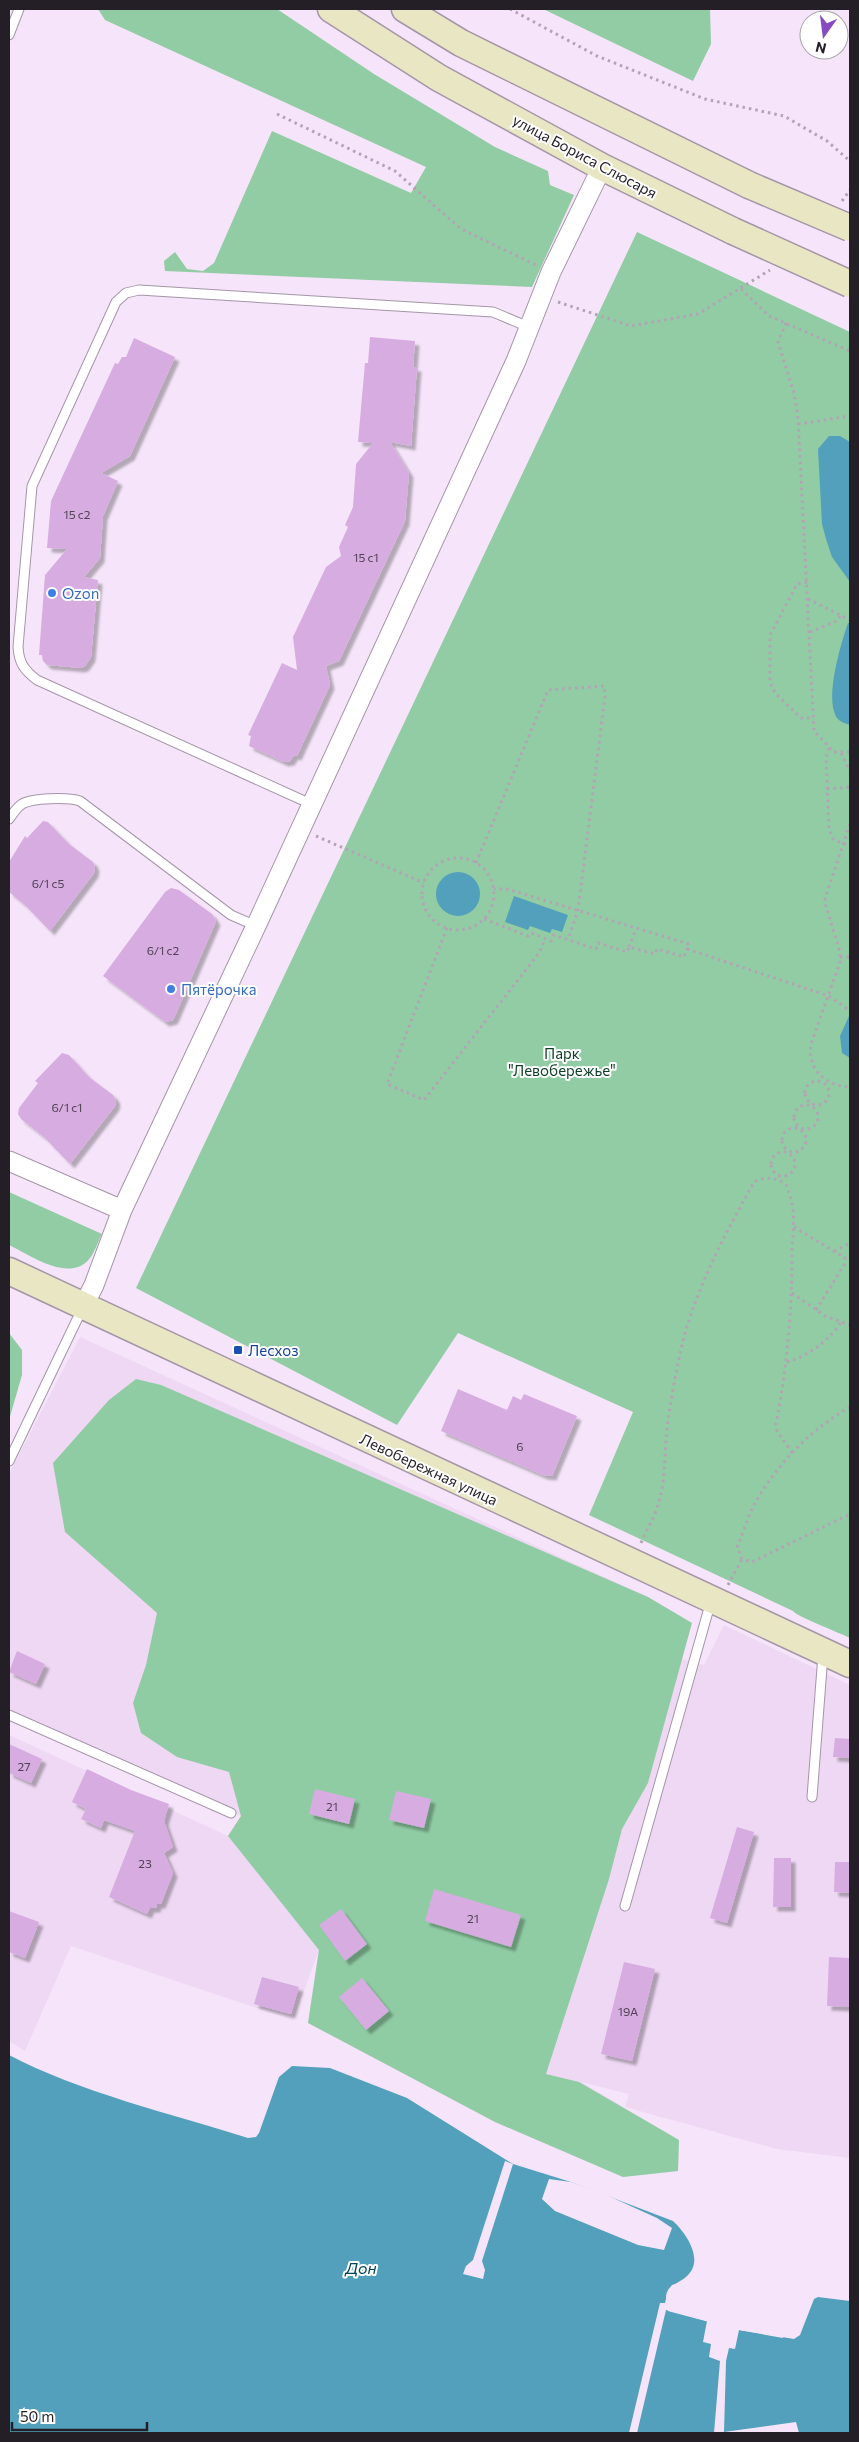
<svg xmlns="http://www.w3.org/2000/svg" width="859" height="2442" viewBox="0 0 859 2442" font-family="Commissioner,sans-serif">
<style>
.built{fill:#eed8f3}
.green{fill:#92cca4}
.forest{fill:#8fcca3}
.water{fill:#53a0bc}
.pier{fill:#f6e5fa}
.building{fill:#d7ace1;filter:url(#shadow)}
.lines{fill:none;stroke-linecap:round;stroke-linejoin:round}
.service-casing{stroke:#a595a8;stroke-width:11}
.minor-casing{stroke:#a595a8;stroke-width:21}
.secondary-casing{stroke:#a595a8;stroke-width:29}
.path{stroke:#b2a4b5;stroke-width:3;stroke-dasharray:2.5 4;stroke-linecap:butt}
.service{stroke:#fff;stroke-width:9}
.minor{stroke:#fff;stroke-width:19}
.secondary{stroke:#e9e6c3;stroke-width:26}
.secondary-bridge-casing{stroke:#a595a8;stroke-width:29;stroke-linecap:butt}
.secondary-bridge{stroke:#e9e6c3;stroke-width:26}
.shop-dot{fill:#3f7fe0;stroke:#fff;stroke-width:2}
.transit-dot{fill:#1a4fb4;stroke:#fff;stroke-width:2}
.labels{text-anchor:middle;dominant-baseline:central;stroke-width:4;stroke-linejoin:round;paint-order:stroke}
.number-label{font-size:12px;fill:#514255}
.street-label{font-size:15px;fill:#241e26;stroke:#fff}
.shop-label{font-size:15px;fill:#366cbe;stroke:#fff;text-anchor:start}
.park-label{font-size:15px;fill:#0d3e23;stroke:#fff}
.transit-label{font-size:15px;fill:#164399;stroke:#fff;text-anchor:start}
.water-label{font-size:16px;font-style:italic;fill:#004559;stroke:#fff}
</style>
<defs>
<filter id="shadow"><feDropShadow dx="4.5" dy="4.5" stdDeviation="1" flood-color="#0004"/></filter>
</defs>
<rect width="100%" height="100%" fill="#f6e5fa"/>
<path class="built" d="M80 1337 648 1597 692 1623 681 1659 704 1665 724 1625 850 1685V2158L777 2149 625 2107 629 2094 581 2082 679 2140 678 2171 623 2177 495 2122 308 2023 318 1953 293 2020 71 1946 25 2051 9 2041V1735L228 1836 241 1816 9 1711V1474Z"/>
<path class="green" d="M98 9H277L374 74 495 147 548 171 550 185 574 195 532 287 165 271 164 261 175 252 187 269 203 271 214 263 272 131 411 193 426 167 105 20Z
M543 9H710L711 44 693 81Z
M637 232 850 332V1638C840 1633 796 1616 793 1611L589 1515 633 1412 458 1333 397 1425 136 1288Z
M9 1192 102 1234C98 1241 95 1252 90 1258 70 1284 30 1255 9 1245Z"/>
<path class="forest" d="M9 1333 22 1350V1375L9 1420Z
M136 1379 161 1385 648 1597 692 1623 648 1783 622 1829 609 1879 546 2074 579 2082 679 2140 678 2171 623 2177 495 2122 308 2023 319 1950 228 1836 241 1816 229 1772 177 1757 141 1733 133 1703 146 1665 157 1613 65 1532 53 1463 109 1400Z"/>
<path class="water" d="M829 436H840L850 442V582L832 557 826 539 822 524 818 449Z
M848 623H850V725C844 723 837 721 835 714 826 694 841 643 848 623Z
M436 894a22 22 0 1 1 44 0a22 22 0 1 1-44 0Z
M514 896 568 915 562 932 552 929 550 933 530 926 528 930 505 922Z
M849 1016 850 1017V1058L842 1053 840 1036Z
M9 2055C79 2092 172 2114 248 2138L256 2137 259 2133 279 2077 292 2066 330 2068 407 2098 513 2164 571 2182 673 2221C686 2233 704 2259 688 2275 681 2283 668 2284 666 2296 666 2300 668 2307 668 2311L739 2330 794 2339 800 2335 814 2299 818 2297 850 2301V2433H9Z"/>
<path class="pier" d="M505 2161 513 2164 482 2261 485 2270 483 2279 463 2274 466 2266 473 2260Z
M549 2179 571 2182 602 2193 657 2218 672 2228 664 2250 638 2245 555 2211 542 2199Z
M679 2283H683L671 2291 667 2303 669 2309 740 2328 783 2336V2338L739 2330 735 2349 729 2348 726 2361 724 2432 796 2422 799 2433H714L720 2361 709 2357 711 2344 703 2342 707 2321 666 2310 637 2433H629L660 2303H665L668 2290 672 2285Z"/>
<path class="building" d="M370 337 415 341 413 367H417L411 446 390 442 409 473 405 521 339 661 326 666 330 685 297 756 294 755 290 761 284 762 249 746 251 736 248 735 282 663 297 670 293 637 326 567 341 556 339 547 348 527 345 525 353 507 356 464 373 443 358 442 365 363H368Z
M134 338 175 357 130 456 101 473 118 481 103 516 100 558 84 577 98 580 91 657 85 666 81 668 47 665 43 661 42 655H39L45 575 67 549 47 548 51 501 115 363 118 364 122 357H126Z
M43 821 48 822 69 844 93 862 95 867 94 873 50 931 24 904 9 892V862L25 836 27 838Z
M171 888 179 890 212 914 216 921 175 1016 173 1020 165 1022 103 976 165 892Z
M62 1053 69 1055 89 1077 113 1095 116 1100 115 1106 70 1164 44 1137 21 1119 18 1114 19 1108 38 1083 35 1081Z
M458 1389 507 1410 513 1396 521 1400 524 1394 577 1416 552 1476 543 1475 441 1431Z
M17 1651 45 1664 36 1684 9 1672Z
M835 1738 850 1739V1758L833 1757Z
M9 1744 42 1759 31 1783 9 1773Z
M87 1769 131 1790 169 1804 164 1821 173 1847 164 1853 173 1873 161 1904H157L156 1908H150L147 1914 109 1897 135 1831 104 1820 101 1828 81 1819 86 1809 72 1802Z
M315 1789 355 1799 349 1824 309 1814Z
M396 1791 431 1799 424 1828 389 1820Z
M737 1827 754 1832 727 1923 710 1918Z
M774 1858H791V1907H773Z
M835 1862H850V1893L834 1892Z
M434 1889 521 1915 511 1947 425 1921Z
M341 1909 367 1944 345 1961 319 1925Z
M9 1911 39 1922 25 1958 9 1952Z
M829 1957 850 1958V2007L827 2006Z
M624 1962 655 1969 632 2061 601 2054Z
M262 1977 299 1987 291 2014 254 2004Z
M362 1978 389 2011 366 2030 339 1997Z"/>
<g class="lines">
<g class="service-casing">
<path id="service" d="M9 35 19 9
M311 804 37 680C24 670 19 663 18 647L32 486 116 302 126 293 139 290 493 312 531 328
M9 819C13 814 16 808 22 804 32 798 68 797 80 801L231 915 256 926
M9 1461 83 1307
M9 1715 231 1813
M812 1797 823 1655
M625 1906 711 1601"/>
</g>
<g class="minor-casing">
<path id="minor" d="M9 1161 122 1210
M84 1305 94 1285 122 1210 256 926 516 361 551 272 602 167"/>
</g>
<g class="secondary-casing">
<path id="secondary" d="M331 9 439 78 602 167 733 231
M405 9 461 43 749 185
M9 1271 850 1664"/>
</g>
<path class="path" d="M510 9 597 56 705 99 784 116 827 141 850 161
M277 114 395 171 461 229 536 265
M842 201 850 190
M741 289 769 316 850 351
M558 302 631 326 698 314 770 270
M786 323 778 342 794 393 798 418 814 731 834 752H850
M798 424 850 416
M807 582 797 584 770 635V679L772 688 777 695 801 718H814
M808 599 850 620
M810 632 837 621 840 616
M829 748 826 758 829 830 834 840 850 846
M841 753 850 771
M827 789 850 787
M850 824 825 898 826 906 840 952V962L811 1044C807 1069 825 1086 850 1087
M316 836 424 883
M422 894a36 36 0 1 1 72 0a36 36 0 1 1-72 0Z
M476 863 548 690 604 686 605 696 578 910 568 940
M484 919 528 936 531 933 551 941 554 935 596 949 598 943 627 952 629 947 655 954 657 949 684 957 689 944 507 889H494
M447 928 387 1084 424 1100 539 953 545 939
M629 947 636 929
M687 949 829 996 850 1011
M840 957H850
M805 1093a12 12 0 1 1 24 0a12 12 0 1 1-24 0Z
M794 1117a12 12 0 1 1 24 0a12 12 0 1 1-24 0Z
M782 1140a12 12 0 1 1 24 0a12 12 0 1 1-24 0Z
M771 1164a12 12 0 1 1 24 0a12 12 0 1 1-24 0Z
M794 1227 850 1261
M834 1251 850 1243
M792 1293 825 1316 850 1325
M816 1310 847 1260
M787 1362C807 1357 830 1340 841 1322
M850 1407C812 1428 775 1466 754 1505 747 1518 743 1534 737 1547L742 1559 752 1562 850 1514
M641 1543C646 1531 653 1520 657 1508 666 1483 664 1455 667 1429 670 1404 675 1378 680 1354 693 1293 724 1236 754 1182 766 1176 776 1177 786 1185 797 1208 793 1228 792 1253 792 1311 787 1367 776 1424L777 1431 793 1454
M728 1585 742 1559"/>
<use href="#service" class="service"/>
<use href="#minor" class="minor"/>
<use href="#secondary" class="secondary"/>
<g class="secondary-bridge-casing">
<path id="secondary-bridge" d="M749 185 850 228
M733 231 850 284"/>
</g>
<use href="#secondary-bridge" class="secondary-bridge"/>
</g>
<g class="shop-dot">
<circle cx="52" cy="593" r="5"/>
<circle cx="171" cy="989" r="5"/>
</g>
<rect class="transit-dot" x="233" y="1345" width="10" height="10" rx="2.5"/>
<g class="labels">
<g class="number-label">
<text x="77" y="514">15 с2</text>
<text x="366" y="557">15 с1</text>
<text x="48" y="883">6/1 с5</text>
<text x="163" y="950">6/1 с2</text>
<text x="67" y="1107">6/1 с1</text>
<text x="520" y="1446">6</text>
<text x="24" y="1766">27</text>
<text x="332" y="1806">21</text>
<text x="145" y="1863">23</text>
<text x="473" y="1918">21</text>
<text x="628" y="2011">19А</text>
</g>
<g class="street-label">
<text transform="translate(585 156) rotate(28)">улица Бориса Слюсаря</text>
<text transform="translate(429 1469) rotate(25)">Левобережная улица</text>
</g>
<g class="shop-label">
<text x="62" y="593">Ozon</text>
<text x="181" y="989">Пятёрочка</text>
</g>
<g class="park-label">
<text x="562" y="1053">Парк<tspan x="562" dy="17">"Левобережье"</tspan></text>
</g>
<g class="transit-label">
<text x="248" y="1350">Лесхоз</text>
</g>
<g class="water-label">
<text x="361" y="2267">Дон</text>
</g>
</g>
<rect width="859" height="2442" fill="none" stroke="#241e26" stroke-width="20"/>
<g transform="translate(824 35) rotate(194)"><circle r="24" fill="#ffffff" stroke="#a7a5a8"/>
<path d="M0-4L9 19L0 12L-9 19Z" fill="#864bc1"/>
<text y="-8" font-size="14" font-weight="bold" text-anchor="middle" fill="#241e26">N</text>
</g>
<path d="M12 2422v8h135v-8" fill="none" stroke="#241e26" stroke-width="2.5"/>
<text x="20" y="2422" font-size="15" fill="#241e26" stroke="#ffffff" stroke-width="4" paint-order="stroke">50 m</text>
</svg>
